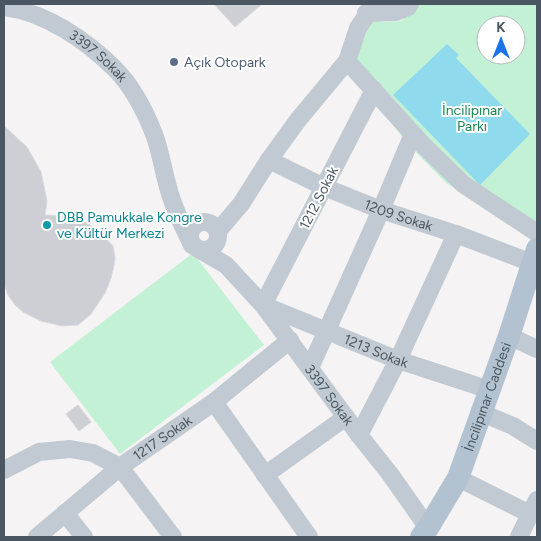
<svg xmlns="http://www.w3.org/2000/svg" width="541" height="541" viewBox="0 0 541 541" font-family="Figtree,sans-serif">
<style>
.green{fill:#c3f1d5;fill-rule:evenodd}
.water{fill:#90daee}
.building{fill:#cdcfd5;stroke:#d7d9de}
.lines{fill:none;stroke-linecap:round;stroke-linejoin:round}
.minor{stroke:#c1cad2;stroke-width:18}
.major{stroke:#b3c2d1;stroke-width:22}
.service-dot{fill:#5c6f8a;stroke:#fff;stroke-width:2}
.culture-dot{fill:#0f9aa8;stroke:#fff;stroke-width:2}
.labels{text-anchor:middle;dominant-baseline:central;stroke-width:4;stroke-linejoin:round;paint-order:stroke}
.street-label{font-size:14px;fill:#4a5661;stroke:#fff}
.service-label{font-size:14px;fill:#4e5e75;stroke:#fff;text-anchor:start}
.park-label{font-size:14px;fill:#17864f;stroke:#fff}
.culture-label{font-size:14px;fill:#0d838f;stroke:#fff;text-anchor:start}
</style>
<rect width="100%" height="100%" fill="#f5f3f3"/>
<path class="green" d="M420 4H537V228L533 236 446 183 406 142 341 57 369 20 385 22 401 21ZM486 25H516V55H486Z
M193 253 264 345 120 454 50 362Z"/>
<path class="water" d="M447 44 459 55 456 58 530 134 480 185 393 95Z"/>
<path class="building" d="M214 4H262L235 27Z
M4 126 27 147 41 172 47 201 45 215 65 216 84 222 96 228 113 246 115 258 114 266 111 278 105 293 91 314 78 325 62 326 41 321 23 312 15 305 8 295 4 283Z
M78 405 91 422 79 431 66 414Z"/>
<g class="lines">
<g class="minor">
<path id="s1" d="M4 7C45 12 86 40 115 69 132 86 145 111 154 134 162 155 164 178 172 200 177 215 185 230 192 245"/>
<path d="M366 13 396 12 408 7 410 4"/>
<path d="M347 61 424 146 463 184 537 233"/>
<path id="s2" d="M374 90 263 305 398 360 490 390"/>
<path id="s3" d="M269 160 324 187 381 210 456 234 532 263"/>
<circle cx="204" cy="236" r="14"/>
<path d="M218 231 241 204 269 160 298 120 347 61 358 28 374 4"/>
<path id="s4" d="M200 250 226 265 263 305 359 435 390 474 428 528"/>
<path d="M509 336 537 349"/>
<path d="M310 368 381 210 413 134"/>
<path d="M214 402 309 537"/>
<path d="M482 413 513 426 537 441"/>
<path d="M359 435 398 360 456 234"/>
<path d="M4 470 39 452 70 449 93 453 120 467 173 537"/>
<path d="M265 475 346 417"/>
<path d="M458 478 530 514"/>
<path d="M65 513 84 537"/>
<path id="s5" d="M37 537 120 467 214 402 290 340"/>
<path d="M519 537 537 500"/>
</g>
<path class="major" id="s6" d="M421 537 428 528 458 478 509 336 537 249"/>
</g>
<circle class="service-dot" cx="174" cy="62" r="5"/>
<circle class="culture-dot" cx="47" cy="225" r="5"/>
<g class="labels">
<g class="street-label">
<text stroke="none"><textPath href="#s1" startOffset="108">3397 Sokak</textPath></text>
<text transform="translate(319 198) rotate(-63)">1212 Sokak</text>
<text stroke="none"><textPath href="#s3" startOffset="141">1209 Sokak</textPath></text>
<text stroke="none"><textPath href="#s2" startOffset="364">1213 Sokak</textPath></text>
<text stroke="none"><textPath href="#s4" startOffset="196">3397 Sokak</textPath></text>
<text stroke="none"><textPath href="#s6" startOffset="156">İncilipınar Caddesi</textPath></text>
<text stroke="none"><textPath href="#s5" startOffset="160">1217 Sokak</textPath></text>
</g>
<g class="service-label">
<text x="184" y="62">Açık Otopark</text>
</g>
<g class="park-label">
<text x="472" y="110">İncilipınar<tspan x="472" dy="16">Parkı</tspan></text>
</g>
<g class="culture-label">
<text x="57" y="217">DBB Pamukkale Kongre<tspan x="57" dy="16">ve Kültür Merkezi</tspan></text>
</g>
</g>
<rect width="541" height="541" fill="none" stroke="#4a5661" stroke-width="10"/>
<g transform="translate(501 40)"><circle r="24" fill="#ffffff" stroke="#b7bbc0"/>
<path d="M0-4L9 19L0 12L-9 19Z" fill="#1a73e8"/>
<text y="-8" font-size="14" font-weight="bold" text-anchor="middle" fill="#4a5661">K</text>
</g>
</svg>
